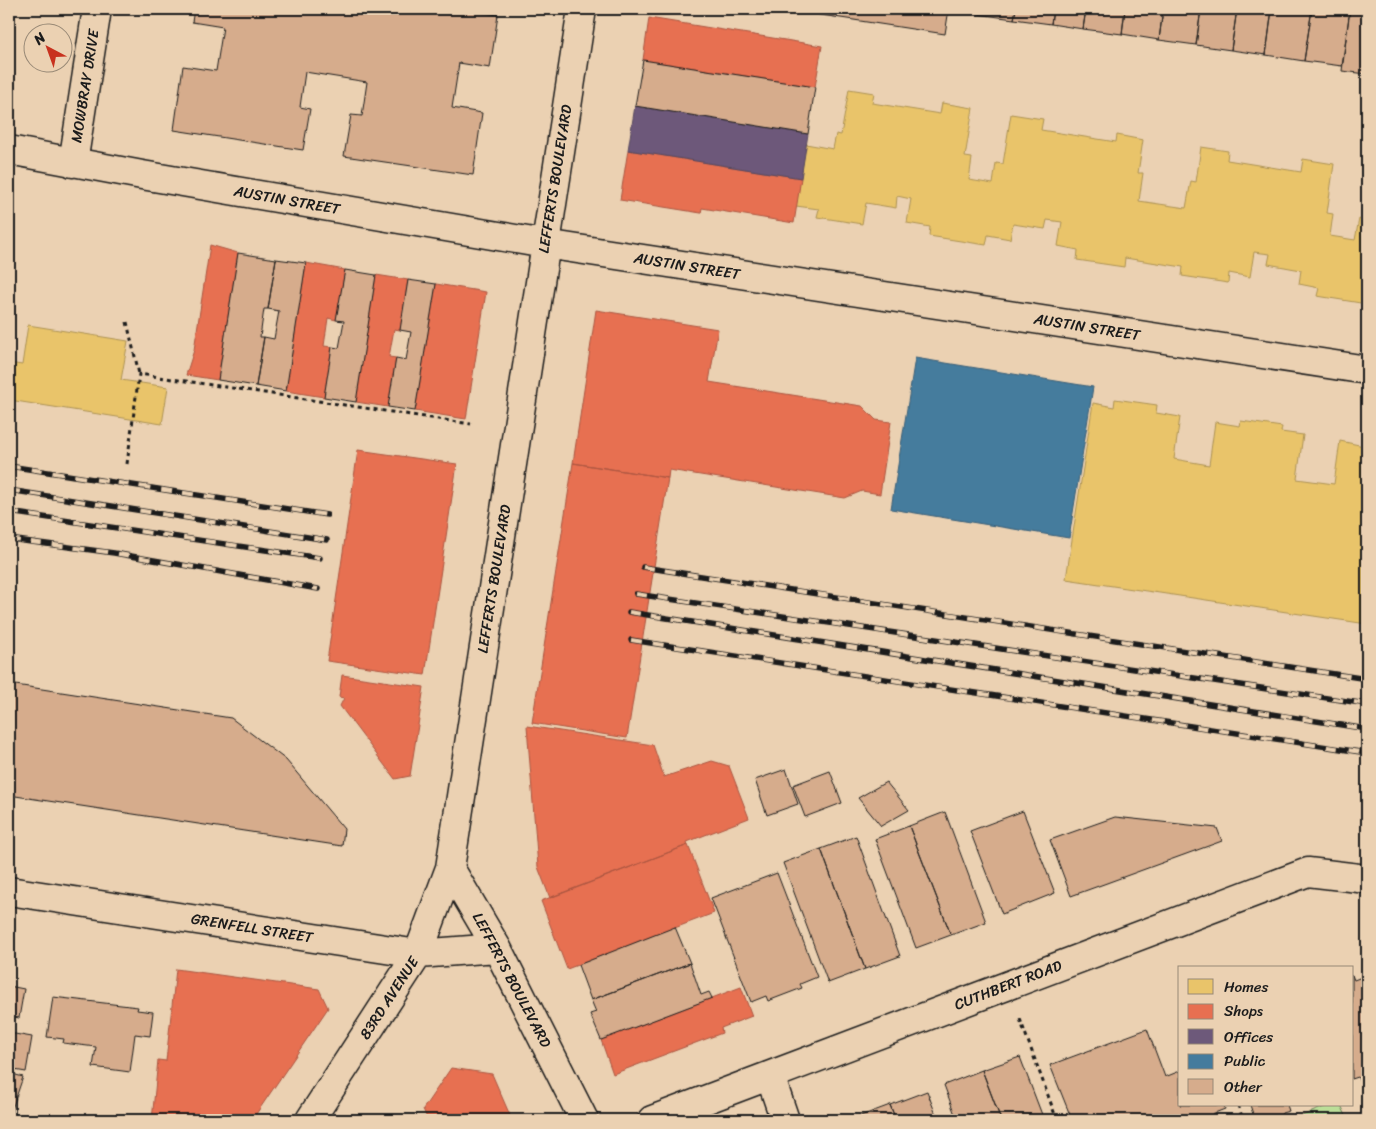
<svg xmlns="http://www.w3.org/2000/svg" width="1376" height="1129" viewBox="0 0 1376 1129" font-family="Sriracha,sans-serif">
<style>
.green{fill:#bbde98;stroke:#6c7d5a}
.homes{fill:#e9c46a;stroke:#ac9253}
.shops{fill:#e76f51;stroke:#aa5641}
.offices{fill:#6d597a;stroke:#55475e}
.public{fill:#457b9d;stroke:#395e76}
.building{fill:#d6ac8c;stroke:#1c1c1c}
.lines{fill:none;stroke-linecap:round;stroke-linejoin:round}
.minor-casing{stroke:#1c1c1c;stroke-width:31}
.path{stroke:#1c1c1c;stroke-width:3;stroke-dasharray:4 4;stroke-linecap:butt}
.minor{stroke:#ebd1b2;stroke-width:28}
.rail-casing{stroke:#1c1c1c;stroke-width:5.5}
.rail{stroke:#ebd1b2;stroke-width:4;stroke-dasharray:11;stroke-linecap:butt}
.labels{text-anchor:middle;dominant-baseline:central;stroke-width:5;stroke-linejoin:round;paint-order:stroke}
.street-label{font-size:15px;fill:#1c1c1c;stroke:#ebd1b2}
</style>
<rect width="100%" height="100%" fill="#ebd1b2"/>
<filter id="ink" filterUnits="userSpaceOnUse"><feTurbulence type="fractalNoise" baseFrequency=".02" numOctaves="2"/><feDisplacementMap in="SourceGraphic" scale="10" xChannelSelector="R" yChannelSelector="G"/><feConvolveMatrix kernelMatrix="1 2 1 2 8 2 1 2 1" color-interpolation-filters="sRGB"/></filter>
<g filter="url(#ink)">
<path class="green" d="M1329 1105H1341L1348 1120H1292Z"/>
<path class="homes" d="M849 89 874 93 872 103 940 114 942 103 973 108 965 157 972 158 969 180 993 184 996 163 1003 164 1011 114 1043 119 1041 130 1116 142 1117 135 1143 140 1138 173H1143L1139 201 1186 208 1191 181 1196 182 1201 147 1228 151 1227 160 1301 172 1303 159 1334 164 1327 213 1333 214 1330 236 1355 240 1359 219 1365 221 1367 209V304L1317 296 1319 288 1299 284 1301 270 1268 264 1270 254 1254 252 1250 277 1229 273 1228 283 1182 276 1183 267 1125 258 1124 267 1077 260 1078 250 1058 246 1062 222 1047 220 1045 229 1013 224 1010 239 988 235 986 245 929 236 930 227 907 223 911 199 897 196 896 208 866 203 862 224 817 217 819 209 796 206 806 144 833 149 836 134 841 135Z
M28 325 128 341 121 380 168 387 162 424 9 400V363L22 365Z
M1115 399 1157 405 1156 413 1180 417 1174 459 1209 465 1215 422 1240 426 1241 421 1282 427 1281 432 1303 435 1297 479 1334 484 1340 441 1364 446 1365 439 1367 440V624L1066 579 1093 403 1114 407Z"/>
<path class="shops" d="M649 18 822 46 815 87 643 60Z
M628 150 801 178 794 223 702 208 701 213 620 200Z
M210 245 238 253 218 380 186 375 194 350Z
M306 263 345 270 336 320 328 318 324 346 332 347 324 397 286 391Z
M376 275 408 280 400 330 394 329 389 357 396 358 388 407 356 402Z
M436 284 486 292 466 419 415 411Z
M596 310 718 329 709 382 862 406 876 420 891 422 880 494 862 491 845 498 669 470 668 478 573 463Z
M358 450 457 464 425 675 327 661Z
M573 463 668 478 627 738 532 723Z
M342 675 424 687 410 776 395 779 340 706 344 698 339 697Z
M527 726 653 745 664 777 712 761 729 766 749 818 687 842 688 845 550 898 538 867Z
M688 845 714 913 567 969 541 901Z
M176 969 319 989 328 1008 252 1120H152L158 1060 166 1061Z
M741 987 752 1016 721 1028 722 1033 613 1074 601 1040Z
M451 1068 492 1074 512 1120H425L427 1118 423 1109Z"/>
<path class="offices" d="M635 106 808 134 801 178 628 150Z"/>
<path class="public" d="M915 358 1093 387 1069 538 891 509Z"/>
<path class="building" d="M194 9H413L449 14 450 9H457L498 15 490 68 459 63 452 108 482 113 473 175 344 156 351 115 362 116 367 82 305 72 300 107 310 109 303 150 174 130 183 66 216 71 223 27 192 22Z
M782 9H949L945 34Z
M978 9H1016L1014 19 977 14Z
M1016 9H1053L1051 24 1014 19Z
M1053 9H1086L1083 29 1051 24Z
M1086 9H1125L1122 34 1083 29Z
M1125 9H1163L1159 40 1122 34Z
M1163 9H1201L1196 45 1159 40Z
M1201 9H1237L1231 50 1196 45Z
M1237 9H1272L1266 55 1231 50Z
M1272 9H1312L1304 61 1266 55Z
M1312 9H1350L1342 66 1304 61Z
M1350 9H1367V74L1342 71Z
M643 60 815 87 808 134 635 106Z
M238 253 276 259 268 309H264L260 337H264L256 386 218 380Z
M276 259 306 263 286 391 256 386 264 337 274 339 279 311 268 309Z
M345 270 376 275 356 402 324 397 332 347 339 348 344 321 336 320Z
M408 280 436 284 415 411 388 407 396 358 406 360 411 332 400 330Z
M9 684 231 718 286 760 344 829 342 846 9 795Z
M786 769 798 804 767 815 755 780Z
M830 771 842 803 805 817 793 785Z
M886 782 909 810 881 826 858 798Z
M1023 811 1055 893 1002 914 970 831Z
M945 812 986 922 951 935 909 826Z
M1115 817 1217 828 1222 841 1071 896 1050 840Z
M909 826 951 935 916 948 875 839Z
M856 836 900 956 865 969 821 849Z
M821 849 865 969 828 983 783 863Z
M777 873 817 977 800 984 802 988 768 1001 766 996 751 1002 711 898Z
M675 927 690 963 591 1000 578 965Z
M690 963 701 995 709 992 712 998 601 1040 590 1014 596 1012 591 1000Z
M1352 975 1354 980 1367 975V1102L1358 1077 1352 1079Z
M9 986 24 989 19 1018 9 1016Z
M53 997 138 1007 137 1010 153 1012 150 1036 135 1034 130 1072 93 1067 96 1047 63 1043 64 1039 47 1037Z
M1147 1029 1165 1077 1180 1071V1105H1224L1225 1109 1212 1114 1214 1120H1072L1050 1065Z
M9 1033 32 1037 26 1072 9 1069Z
M1020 1057 1044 1120H1001L982 1070Z
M982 1070 1001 1120H957L944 1085Z
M9 1073 23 1077 11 1112 9 1111Z
M927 1091 938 1120H896L890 1105Z
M890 1105 896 1120H850Z
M1250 1105H1287L1289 1111 1282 1113 1279 1120H1255Z
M1367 1113V1120H1359L1358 1117Z"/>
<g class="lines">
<g class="minor-casing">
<path id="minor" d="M582 9 450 868 497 948 584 1120
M9 150 142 175 545 244 1367 370
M73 163 97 9
M9 891 418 954 497 948
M770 1076 785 1120
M310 1120 418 954 450 868
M652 1120 1308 872 1367 879"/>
</g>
<path class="path" d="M127 322 139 374
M127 464 139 374 471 424
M1020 1019 1057 1120
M1238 1105 1243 1120"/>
<use href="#minor" class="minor"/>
<g class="rail-casing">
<path id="rail" d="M9 466 327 515
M9 490 327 540
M9 512 320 558
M9 539 114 553 318 589
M643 567 1367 679
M636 594 1367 704
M629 612 1367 729
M631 640 1367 753"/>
</g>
<use href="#rail" class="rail"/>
</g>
</g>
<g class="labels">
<g class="street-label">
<text transform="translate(85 86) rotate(-81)">MOWBRAY DRIVE</text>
<text transform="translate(555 179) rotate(-81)">LEFFERTS BOULEVARD</text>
<text transform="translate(287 200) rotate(10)">AUSTIN STREET</text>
<text transform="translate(687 266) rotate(9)">AUSTIN STREET</text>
<text transform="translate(1087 327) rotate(9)">AUSTIN STREET</text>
<text transform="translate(494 579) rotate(-81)">LEFFERTS BOULEVARD</text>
<text transform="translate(252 928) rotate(9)">GRENFELL STREET</text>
<text transform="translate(512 980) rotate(62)">LEFFERTS BOULEVARD</text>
<text transform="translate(1008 985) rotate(-21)">CUTHBERT ROAD</text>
<text transform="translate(389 998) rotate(-57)">83RD AVENUE</text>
</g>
</g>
<rect width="1376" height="1129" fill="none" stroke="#ebd1b2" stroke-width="30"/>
<rect x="15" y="15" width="1346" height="1099" fill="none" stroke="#1c1c1c" stroke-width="2" filter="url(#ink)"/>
<rect x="1178" y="966" width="175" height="140" fill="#ebd1b2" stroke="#988976"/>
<rect x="1188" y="979" width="25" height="15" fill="#e9c46a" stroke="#988976"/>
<text x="1224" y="992" font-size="15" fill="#1c1c1c">Homes</text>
<rect x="1188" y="1004" width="25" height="15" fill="#e76f51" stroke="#988976"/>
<text x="1224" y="1016" font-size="15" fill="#1c1c1c">Shops</text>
<rect x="1188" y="1029" width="25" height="15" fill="#6d597a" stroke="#988976"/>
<text x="1224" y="1042" font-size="15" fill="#1c1c1c">Offices</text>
<rect x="1188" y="1054" width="25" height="15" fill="#457b9d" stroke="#988976"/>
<text x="1224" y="1066" font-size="15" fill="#1c1c1c">Public</text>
<rect x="1188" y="1079" width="25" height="15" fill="#d6ac8c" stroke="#988976"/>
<text x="1224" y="1092" font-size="15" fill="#1c1c1c">Other</text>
<g transform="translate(48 48) rotate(319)"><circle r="24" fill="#ebd1b2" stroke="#988976"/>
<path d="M0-4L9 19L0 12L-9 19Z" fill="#c8321e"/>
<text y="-8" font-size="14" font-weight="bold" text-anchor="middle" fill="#1c1c1c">N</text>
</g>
</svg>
